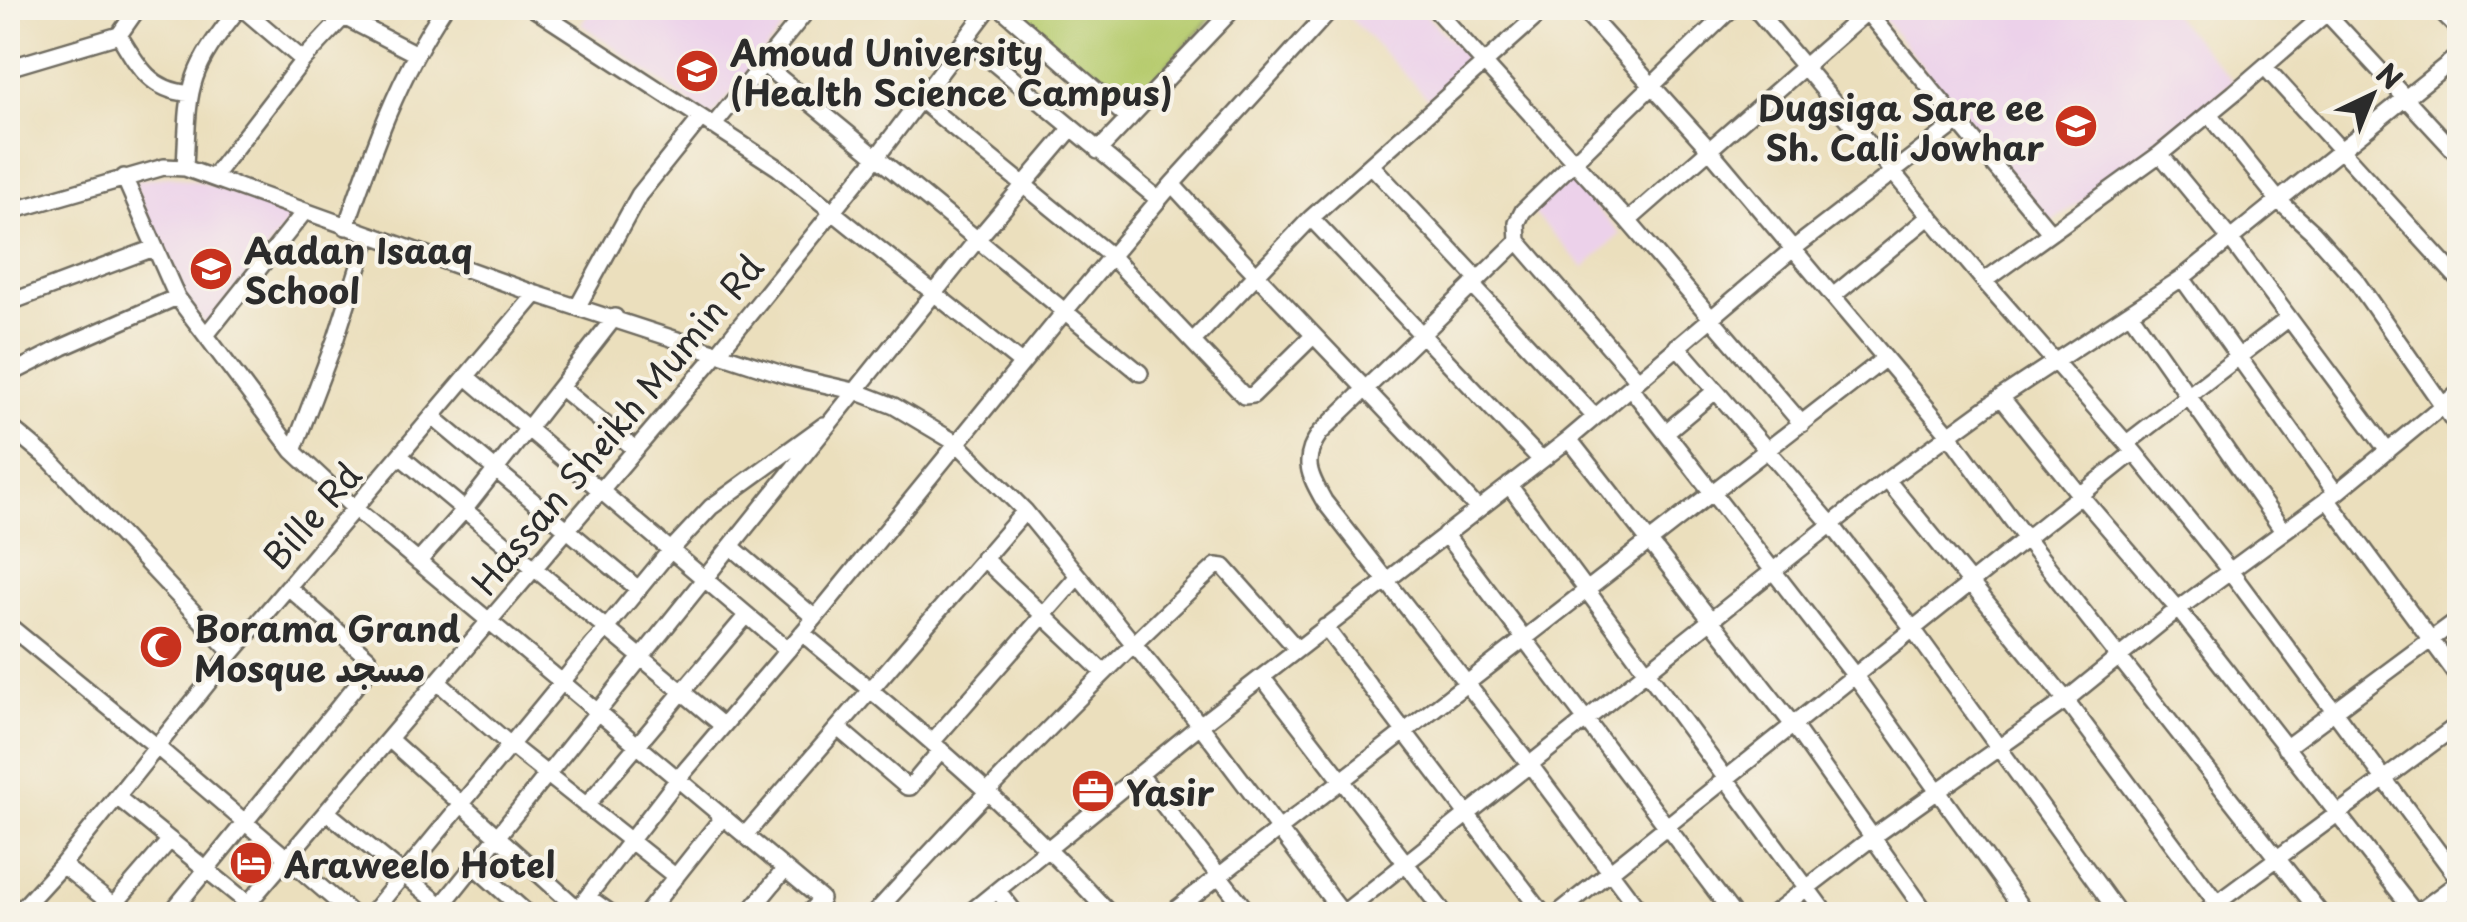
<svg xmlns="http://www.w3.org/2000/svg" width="2467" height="922" viewBox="0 0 2467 922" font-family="'Playpen Sans','Playpen Sans Arabic',sans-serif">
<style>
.built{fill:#ecd1ea}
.pitch{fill:#b7cc70;stroke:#717c4e;stroke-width:2.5}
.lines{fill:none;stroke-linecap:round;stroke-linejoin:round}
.minor-casing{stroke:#6e6a5e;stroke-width:20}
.minor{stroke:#fff;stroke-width:15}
.labels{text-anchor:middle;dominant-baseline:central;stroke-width:8;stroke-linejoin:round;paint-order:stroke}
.poi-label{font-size:35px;font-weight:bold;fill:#2b2b2b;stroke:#f7f3e8;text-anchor:start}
.street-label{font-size:35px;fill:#2b2b2b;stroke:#f7f3e8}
</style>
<rect width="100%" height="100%" fill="#f7f3e8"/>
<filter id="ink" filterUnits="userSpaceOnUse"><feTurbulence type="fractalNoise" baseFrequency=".01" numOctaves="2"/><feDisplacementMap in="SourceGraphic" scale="20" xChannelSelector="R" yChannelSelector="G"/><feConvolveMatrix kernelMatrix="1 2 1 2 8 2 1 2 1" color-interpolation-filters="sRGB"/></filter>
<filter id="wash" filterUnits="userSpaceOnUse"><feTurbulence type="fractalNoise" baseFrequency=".0048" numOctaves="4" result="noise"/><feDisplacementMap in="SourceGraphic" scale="40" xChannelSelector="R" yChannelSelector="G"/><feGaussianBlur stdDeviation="2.25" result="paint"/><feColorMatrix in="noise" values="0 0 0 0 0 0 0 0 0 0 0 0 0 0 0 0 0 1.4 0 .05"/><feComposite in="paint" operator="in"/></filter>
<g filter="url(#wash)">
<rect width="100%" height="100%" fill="#ebdfbd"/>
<path class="built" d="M592 8H799L711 118 581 24Z
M1347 8H1419L1470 60 1429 99 1343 11Z
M1884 8H2167L2234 82 2128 170 2049 223 1878 12Z
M171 176 216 186 294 215 208 328 182 294 157 245 134 181Z
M1568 178 1620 234 1584 268 1532 211Z"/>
<path class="pitch" d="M1013 8H1221L1127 108Z"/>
</g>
<g filter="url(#ink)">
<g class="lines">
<g class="minor-casing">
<path id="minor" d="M242 8 303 60
M533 8 777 167 1021 363
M1001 8 1129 119
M1434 8 1628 221 1802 424
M1582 8 1709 149 1948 433 2026 539 2321 914
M1755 8 1984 281 2134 452 2230 571 2460 881
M2322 8 2460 157
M2438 8 2460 30
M1867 12 2049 231
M344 17 414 53
M119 35C137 65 151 91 188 93
M965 39 1159 200
M763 64 1140 373
M2265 67 2460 281
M8 68 119 35 138 8
M920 100 1112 257 1244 396 1253 395 1312 337
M2209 114 2279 201 2313 232 2354 278 2460 430
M713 126 809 8
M1098 151 1234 8
M2160 154 2231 240 2388 451
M1372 166 1478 279
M185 168C189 85 186 74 239 8
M124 177 177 297 293 451 354 508 821 899 808 914
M213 177 303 60 352 8
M1172 184C1272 294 1377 399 1478 509
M8 212 164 167 185 168 536 294 788 376 858 392 894 406 958 444 1025 511 1200 725 1343 914
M1311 218 1541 460
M1628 221 1871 8
M346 227C373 149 398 77 444 8
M1518 241 1638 380
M2182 278 2336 493
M1984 281 2160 154 2234 93 2332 8
M1472 285 1595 417
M1833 296 1930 216
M8 303 154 248
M578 306 639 195 701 118
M2131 314 2283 531
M206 335 305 211
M1193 341 1311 218 1546 8
M1677 346 1831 524 1913 629 2119 914
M8 375 63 347 177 297
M467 377 788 650
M1630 387 1855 676 2026 914
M561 388 634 448
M2001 397 2080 495 2178 609 2416 914
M434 418 637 588
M8 425 51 461 232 653
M1666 432 1714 392
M1569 439 1793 725 1927 914
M2127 443 2289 318
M293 451 336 338 369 235
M400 456 722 725
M1887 480 2066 700 2225 914
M1509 485 1826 914
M2327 499 2460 679
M1445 534 1733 914
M732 547 815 618
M983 558 1102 671
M418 562 465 509 615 317
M8 625 156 746 352 914
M1325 627 1543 914
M802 633C910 722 1016 811 1110 914
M1262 677 1445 914
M439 683 509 744 676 877
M838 728 907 787H910L941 750
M390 740 578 909
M932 742 1078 576
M2285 748 2460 618
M1140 775 1249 914
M117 797 261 914
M586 806 747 615
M327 812 452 914
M745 835 1025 511
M62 865 124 914
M474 866 528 914
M998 891 1016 914
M588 897 612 914
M17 914 62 865 232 653 536 294
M106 914 170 840
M170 914 372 666 368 658 288 587
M239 914 717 354 876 158 989 8
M371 914 669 552 711 507 824 425
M435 914 976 241 1072 128
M574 914 678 779 815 618 1065 311 1172 184 1332 8
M646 914 723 817
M748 914 785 869
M874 914C984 793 1096 677 1216 566L1224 567 1297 649
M968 914 1200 725 1569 439 1793 249 1959 121
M1170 914 1884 359
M1342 914 1887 480 2001 397 2182 278 2460 54
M1557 914 2134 452
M1642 914 1531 766 1324 501C1309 474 1301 460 1320 433L1518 241 1517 223 1523 211 1732 8
M1773 914 1873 837 2066 700 2178 609 2336 493 2460 391
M2202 914 2460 723
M2416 914 2460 881"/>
</g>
<use href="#minor" class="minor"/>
</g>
</g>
<defs>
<g id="university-disc" transform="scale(2.25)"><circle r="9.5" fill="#c8321e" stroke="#f7f3e8"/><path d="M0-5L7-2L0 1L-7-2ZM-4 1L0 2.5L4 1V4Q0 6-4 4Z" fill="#fff"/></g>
<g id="school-disc" transform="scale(2.25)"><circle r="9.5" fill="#c8321e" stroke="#f7f3e8"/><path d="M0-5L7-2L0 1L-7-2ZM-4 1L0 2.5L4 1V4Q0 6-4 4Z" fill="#fff"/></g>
<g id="mosque-disc" transform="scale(2.25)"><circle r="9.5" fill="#c8321e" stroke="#f7f3e8"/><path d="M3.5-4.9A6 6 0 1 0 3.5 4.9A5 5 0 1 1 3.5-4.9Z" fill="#fff"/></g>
<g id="office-disc" transform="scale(2.25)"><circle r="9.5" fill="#c8321e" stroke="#f7f3e8"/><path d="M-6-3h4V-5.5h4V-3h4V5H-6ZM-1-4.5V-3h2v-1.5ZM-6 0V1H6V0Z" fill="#fff"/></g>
<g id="hotel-disc" transform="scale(2.25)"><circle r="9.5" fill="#c8321e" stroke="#f7f3e8"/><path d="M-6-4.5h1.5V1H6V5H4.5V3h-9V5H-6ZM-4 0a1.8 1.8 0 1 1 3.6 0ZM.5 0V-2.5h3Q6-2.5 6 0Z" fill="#fff"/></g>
</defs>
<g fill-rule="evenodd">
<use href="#university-disc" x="697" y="71"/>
<use href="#school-disc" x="2076" y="126"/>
<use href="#school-disc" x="211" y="269"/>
<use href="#mosque-disc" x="161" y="647"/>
<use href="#office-disc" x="1093" y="791"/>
<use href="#hotel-disc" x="251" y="863"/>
</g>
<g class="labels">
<g class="poi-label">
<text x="730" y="51">Amoud University<tspan x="730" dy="40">(Health Science Campus)</tspan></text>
<text x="2044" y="106" text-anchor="end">Dugsiga Sare ee<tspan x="2044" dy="40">Sh. Cali Jowhar</tspan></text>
<text x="244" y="249">Aadan Isaaq<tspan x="244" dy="40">School</tspan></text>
<text x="194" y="627">Borama Grand<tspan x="194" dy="40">Mosque مسجد</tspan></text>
<text x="1126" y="791">Yasir</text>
<text x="284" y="863">Araweelo Hotel</text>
</g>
<g class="street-label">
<text transform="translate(616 424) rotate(-50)">Hassan Sheikh Mumin Rd</text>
<text transform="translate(311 515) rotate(-49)">Bille Rd</text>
</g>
</g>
<rect width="2467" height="922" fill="none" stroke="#f7f3e8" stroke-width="40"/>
<g transform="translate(2372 95) rotate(43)" stroke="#f7f3e8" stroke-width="8" paint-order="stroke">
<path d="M0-8L18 38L0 25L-18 38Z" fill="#2b2b2b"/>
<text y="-15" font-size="28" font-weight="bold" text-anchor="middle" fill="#2b2b2b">N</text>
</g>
</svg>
